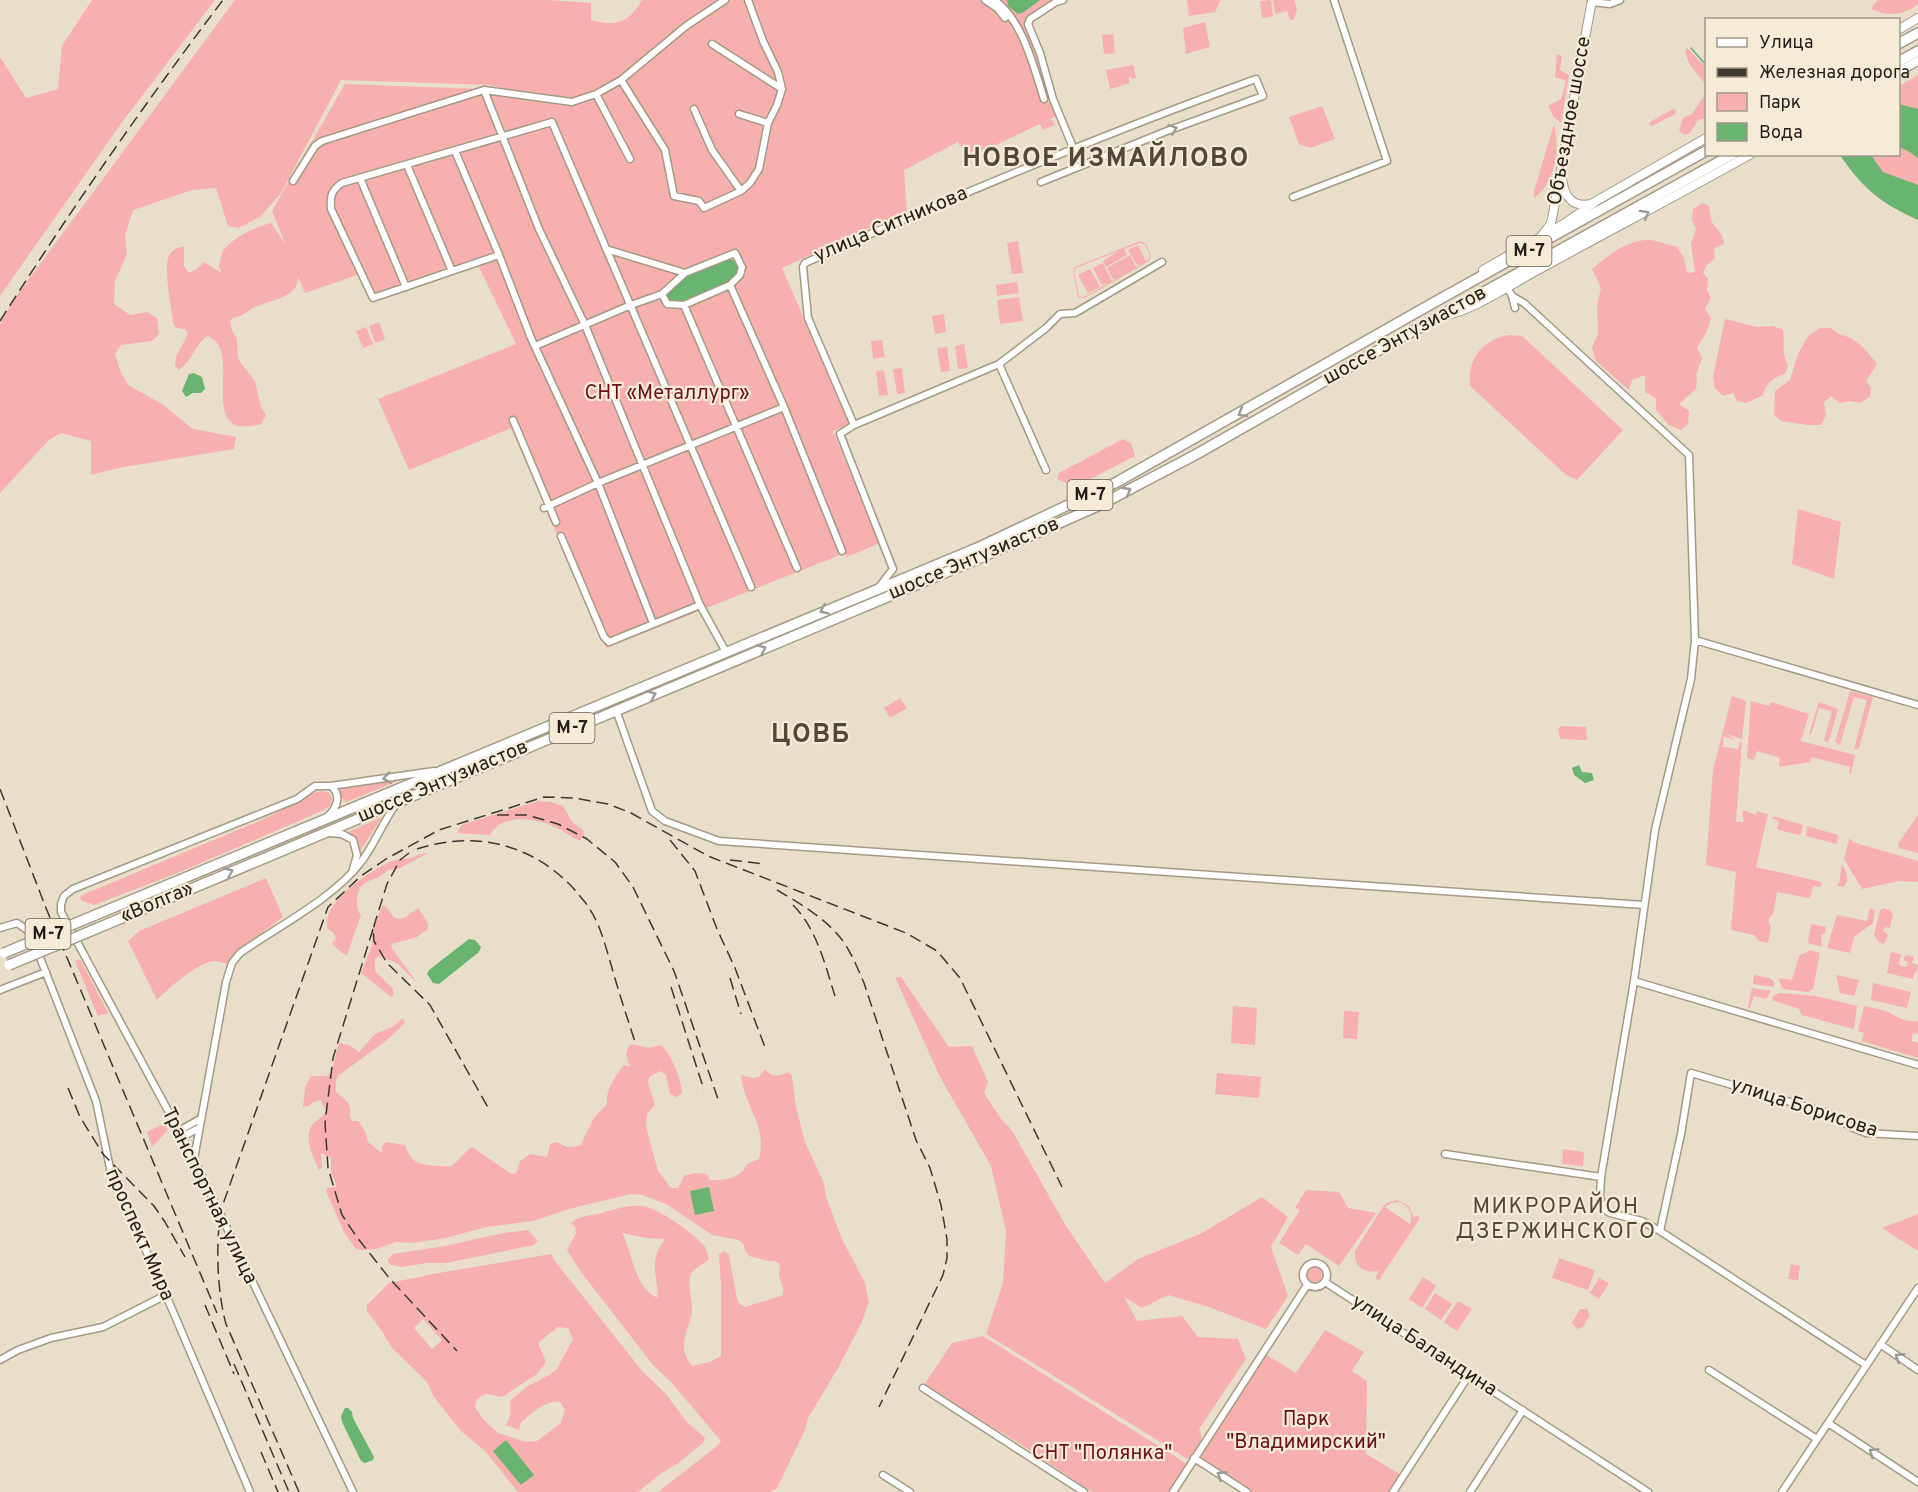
<svg xmlns="http://www.w3.org/2000/svg" width="1918" height="1492" viewBox="0 0 1918 1492" font-family="Overpass,sans-serif">
<style>
.green{fill:#f7b0ad;fill-rule:evenodd}
.water{fill:#69b46e}
.lines{fill:none;stroke-linecap:round;stroke-linejoin:round}
.stream{stroke:#69b46e;stroke-width:1.5}
.minor-casing{stroke:#a39986;stroke-width:9}
.major-casing{stroke:#a39986;stroke-width:10}
.highway-casing{stroke:#a39986;stroke-width:12}
.minor{stroke:#fff;stroke-width:6}
.major{stroke:#fff;stroke-width:8}
.highway{stroke:#fff;stroke-width:9}
.rail{stroke:#3d3830;stroke-width:1.5;stroke-dasharray:12 6;stroke-linecap:butt}
.highway-bridge-casing{stroke:#a39986;stroke-width:12;stroke-linecap:butt}
.highway-bridge{stroke:#fff;stroke-width:9}
.oneway{stroke:#9c9a97}
.labels{text-anchor:middle;dominant-baseline:central;stroke-width:4.5;stroke-linejoin:round;paint-order:stroke}
.shield{fill:#f6ebd7;stroke:#625c51;stroke-width:1.5}
.shield-label{font-size:18px;font-weight:bold;fill:#231f18}
.street-label{font-size:20px;fill:#231f18;stroke:#f6ebd7}
.park-label{font-size:20px;fill:#6a0e18;stroke:#f6ebd7}
.quarter-label{font-size:22px;letter-spacing:1.5px;fill:#514837;stroke:#f6ebd7}
.district-label{font-size:26px;font-weight:bold;letter-spacing:1.5px;fill:#514837;stroke:#f6ebd7}
</style>
<rect width="100%" height="100%" fill="#e9deca"/>
<path class="green" d="M92 0H215L120 125 0 296V57L26 98 58 89 62 46Z
M235 0H548L591 3V20C615 27 629 23 642 0H718L682 24 620 76 592 93 614 82 722 0H1056L1023 23 1038 53 1047 97 1056 116 1044 122 1052 119 1055 125 1043 130 1040 124 968 158 958 142 904 170 907 211 782 268 850 424 833 431 880 543 847 557 845 553 606 648 511 428 409 470 378 399 516 344 478 265 371 302 360 274 305 293 298 277C299 298 270 300 255 307 250 309 247 313 242 315 237 317 234 316 230 321L232 330 237 339 238 358 243 366 255 381 261 407 266 415 261 424C202 440 233 374 219 346 217 341 212 339 208 336 197 341 193 360 179 370L175 366 176 357 188 334 186 330 175 327 173 322C172 309 163 267 169 256 172 249 177 248 184 246V266L189 273 197 269 204 262 222 273 219 267C220 263 221 257 222 253 228 240 257 226 271 223L286 245 272 211 345 84 508 90 490 85 341 80 281 193 260 217 238 228 228 226 216 188 192 190 133 210 125 235 127 254 115 281 114 304 130 315 147 312 157 318 159 334 152 341 121 345 115 354 120 370 128 385 162 404 193 429 236 437 234 449 118 468 91 475V441L61 433 49 440 0 493V324L15 298Z
M1187 0H1221L1215 12 1189 16Z
M1271 0 1273 16 1262 18 1260 1Z
M1273 0H1294L1297 9 1294 19 1290 20 1287 11 1275 14Z
M1878 0H1918V4C1906 15 1886 17 1872 9L1873 5Z
M1205 22 1210 47 1186 54 1183 28Z
M1113 34 1115 53 1104 54 1102 35Z
M1687 48 1706 67V85C1698 73 1688 67 1685 51Z
M1557 54 1562 56 1560 70 1569 75 1561 123 1554 117 1548 106 1561 99 1566 81 1555 77Z
M1133 65 1136 78 1132 79 1130 76 1129 77 1130 83 1110 89 1106 70Z
M1918 75V220C1880 203 1864 189 1841 155L1898 154 1899 86Z
M1706 93V118L1698 120 1690 133 1685 135 1679 131 1683 118 1692 114Z
M1322 106 1335 139 1310 148 1299 144 1289 117Z
M1673 109 1676 110 1675 114 1652 126 1649 125 1650 122Z
M1554 124C1560 148 1556 182 1534 198V191Z
M1702 203 1709 206 1711 221 1722 235 1724 244 1714 248 1715 258 1707 265 1703 273 1708 279 1707 291 1711 298 1705 309 1711 318 1707 331 1697 348 1702 358 1696 375 1697 380 1696 389 1679 404 1689 411 1688 424 1681 430 1669 425 1656 410V398L1645 392V375L1632 380 1629 390 1596 361 1592 347 1598 334 1597 306 1601 288 1592 269C1607 256 1627 240 1648 240 1657 240 1668 245 1677 247L1684 258 1687 273 1695 272 1691 244 1696 229 1692 220 1693 209Z
M1018 241 1023 273 1012 274 1007 243Z
M1140 241 1146 244 1151 255 1149 261 1085 298 1078 297 1073 272 1075 267ZM1140 243 1145 245 1150 255 1148 260 1146 261 1138 245 1128 250 1137 265 1142 263 1136 267 1130 255 1107 268 1113 279H1115L1112 281 1103 263 1093 268 1102 285 1110 282 1084 297 1079 296 1074 272 1076 268 1119 251 1103 261 1106 267 1127 255 1124 249Z
M1090 269 1100 287 1088 293 1078 275Z
M1017 282 1019 293 997 296 996 285Z
M1019 297 1023 321 1000 324 997 300Z
M944 314 946 332 935 334 932 316Z
M1725 319 1757 327 1773 326 1783 330C1785 345 1781 352 1788 365L1785 374C1773 377 1766 384 1763 395L1746 403 1737 401 1733 393 1723 396 1715 388 1713 377Z
M379 322 385 339 375 343 369 326Z
M366 327 373 344 363 348 356 331Z
M1820 328H1831C1837 334 1840 334 1848 337 1860 341 1870 355 1877 364L1866 381 1871 388 1870 397 1860 403 1851 401 1839 403 1832 396 1824 402 1826 415 1821 425H1807L1781 421 1774 415 1775 391 1790 380 1798 354 1808 336Z
M1509 335 1522 336 1623 430 1577 480 1565 474 1470 386C1467 359 1483 339 1509 335Z
M882 340 885 357 873 359 871 341Z
M964 344 968 368 958 369 955 346Z
M947 347 950 371 941 372 937 348Z
M902 368 905 393 897 394 893 369Z
M884 370 888 395 879 396 876 371Z
M1123 439 1131 443 1135 456 1075 487 1057 479 1059 473Z
M1798 509 1841 522 1834 579 1792 564Z
M1850 691 1873 697 1859 748 1857 749H1854L1867 700 1854 697 1840 745 1835 742Z
M1732 696 1746 701 1742 739 1723 733 1736 739 1723 737V747L1738 749 1740 742H1742L1736 822H1744L1742 814 1743 810 1756 815 1757 811 1768 814 1756 867 1822 882 1821 887 1813 886 1810 898 1777 892 1773 914 1768 920 1771 927 1768 943 1759 941 1754 935 1731 930 1736 872 1706 865 1713 770Z
M900 698 907 708 890 718 884 708Z
M1751 701 1769 706 1771 702 1809 714 1801 741 1855 755 1851 774 1849 773 1850 767 1812 757 1810 762 1779 767 1780 758 1757 751 1754 760 1747 758Z
M1819 702 1838 709 1829 741 1827 743 1824 740 1832 711 1819 708 1811 735 1809 734Z
M1561 726 1586 727 1587 739 1584 740 1560 739 1558 729Z
M405 778 346 802 340 796 337 787Z
M323 791 329 793 332 798 331 805 324 810 180 872 94 905 81 900 80 896 264 819 316 792Z
M538 801 551 802 563 806 572 822 583 830 584 836 579 841C572 837 566 833 559 829 539 818 503 812 490 835L458 833 459 828 464 824Z
M1918 815V853L1899 848 1898 844Z
M1773 816 1803 825 1801 833 1799 835 1779 830 1777 829 1779 821 1772 818Z
M382 817 360 851 354 839 346 833Z
M1807 826 1838 835 1837 844 1806 836Z
M1849 839 1852 840V842L1918 861V882L1899 881 1862 889 1844 859Z
M428 853 400 868 388 870C378 883 357 876 357 901 357 907 357 910 361 915L347 955 342 953 332 944 336 938 333 932 328 929C319 904 372 869 392 861 398 859 404 860 411 858 417 856 421 853 428 853Z
M1842 864C1846 872 1851 880 1843 887L1836 885 1839 883Z
M266 878 283 917 240 949 229 964C224 963 218 961 214 961 199 962 167 989 157 1000L128 941 139 931Z
M382 906H386C397 926 402 920 418 908L428 923V929L417 937 392 944 391 947 417 983 398 964 380 956 375 959V971L393 989 394 995 391 997 361 973 372 946 373 929Z
M1870 908 1875 911 1873 923 1854 937 1850 953 1827 948 1837 915 1867 921Z
M1882 908 1890 910 1893 914 1890 928 1886 927 1883 930 1888 935 1884 944 1879 942 1874 935 1880 911Z
M1811 924 1826 927 1825 933 1821 935 1822 947 1808 943Z
M1810 950 1820 953 1813 989 1808 992 1783 989 1778 978 1792 980 1799 956Z
M1891 952 1901 954 1899 964 1901 966 1906 967 1908 962 1904 960 1905 955 1914 957 1912 963 1918 965 1917 972 1914 973 1913 979 1887 973Z
M80 959 108 1013 98 1016 75 961Z
M1754 975 1769 978 1774 981V987L1753 984Z
M1836 975 1859 980 1854 996 1840 993Z
M895 977H901L949 1047 972 1046 988 1082 984 1093 1001 1119 1011 1129 1066 1226 1105 1283 1138 1259 1200 1234 1262 1197 1288 1217 1271 1247 1288 1296 1266 1329 1206 1306 1168 1295 1142 1308 1124 1297 1137 1321 1182 1316 1198 1337 1238 1339 1246 1359 1199 1429 1202 1438 1191 1461 986 1334 1003 1283 1006 1231 991 1166 940 1077Z
M1873 983 1911 992 1907 1008 1871 1000Z
M1752 988 1771 991 1766 999 1754 996 1750 1008 1748 1007Z
M1780 993 1816 996 1857 1006 1854 1028 1853 1029 1802 1015 1799 1009 1772 1000 1773 996Z
M1233 1006 1257 1008 1255 1045 1231 1043Z
M1864 1006C1871 1008 1878 1008 1885 1011 1896 1015 1904 1023 1918 1021V1034L1913 1033 1911 1041 1918 1043V1058L1862 1041 1864 1033 1858 1031Z
M1344 1011 1359 1012 1357 1039 1343 1038Z
M403 1018 405 1023 386 1041 339 1075 336 1080V1092C344 1099 353 1104 350 1116L352 1121H358L365 1131 368 1142 382 1153V1146L386 1142 405 1145C412 1164 418 1164 437 1166 441 1166 447 1167 451 1166 456 1164 465 1151 472 1147L510 1173 516 1174 520 1161 530 1154 547 1157 550 1144 556 1142 567 1147 580 1146 594 1118 607 1104C605 1091 616 1075 624 1065L630 1067C626 1057 624 1052 631 1044L649 1048 660 1045C670 1050 683 1083 682 1094L676 1097 670 1094 666 1075 661 1071 650 1076 648 1082 655 1105 647 1114 646 1127 658 1171 671 1188H678L684 1176 695 1173 707 1174 710 1180C724 1181 742 1178 747 1164L759 1159C768 1126 744 1107 741 1075L753 1078 759 1077 765 1069C773 1078 777 1077 788 1072L792 1076 796 1107 805 1142 824 1183 826 1197 842 1239 865 1283 869 1302 861 1324 838 1368 808 1418 805 1430 777 1488 770 1492H658L717 1446 721 1441 672 1383 653 1365 581 1272 567 1250 576 1233 575 1227 571 1223C580 1215 591 1216 602 1213 616 1209 627 1205 643 1206 658 1208 695 1234 704 1246 707 1249 708 1255 709 1259 704 1265 694 1267 691 1274 687 1286 693 1300 692 1312 690 1324 683 1336 684 1349 685 1355 688 1361 692 1366L710 1362 721 1356V1285L719 1254 724 1251 729 1255 737 1299 740 1304 745 1307 783 1295V1288L779 1276 780 1264 775 1261H769L749 1256 745 1251 744 1245 739 1240 712 1235 668 1205 643 1195 631 1194 573 1208 533 1221 486 1227 446 1238 412 1243 396 1242 376 1249 360 1250 355 1248 344 1232 326 1191 327 1188 337 1187 331 1173V1158L321 1153 322 1167 319 1170C314 1158 302 1136 313 1124 318 1119 323 1118 326 1110L320 1100 314 1102 309 1106 303 1107 305 1088 311 1076H326L331 1073 339 1043 349 1045 359 1052 375 1034 392 1027ZM622 1233 646 1238 665 1239C648 1263 657 1271 658 1298 634 1289 633 1252 622 1233Z
M1217 1073 1261 1077 1259 1098 1215 1094Z
M165 1123 168 1130 152 1147 147 1132Z
M1563 1149 1584 1152 1583 1166 1562 1164Z
M1306 1190 1339 1192 1348 1208 1376 1213 1339 1266 1306 1244 1298 1255 1279 1243 1300 1210 1295 1208Z
M1397 1200 1409 1206 1414 1218 1416 1215 1420 1218 1379 1280 1375 1278 1379 1271C1364 1274 1353 1266 1355 1251L1384 1205 1389 1202ZM1399 1202C1409 1206 1414 1213 1410 1224L1385 1207 1391 1203Z
M1918 1214V1251L1882 1228Z
M528 1230 538 1241 534 1245 446 1263H427L401 1267 389 1264 388 1259 393 1254 445 1246 503 1233Z
M552 1254 554 1260 643 1372 666 1394 686 1421 705 1438 703 1443 677 1464 660 1474 638 1492H518L485 1451 461 1431 434 1397 427 1382 392 1348 382 1331 367 1311V1305L389 1283 444 1272ZM423 1319 442 1340 432 1349 414 1328ZM558 1327 568 1328 573 1339 557 1369 549 1375 526 1387 510 1401C510 1409 512 1419 505 1425L519 1430 521 1422C532 1413 545 1400 560 1402L565 1410 561 1423 537 1441 526 1442 498 1433 483 1419 475 1407 477 1399 486 1394 502 1397 537 1374 546 1362 538 1343Z
M1559 1258 1595 1270 1588 1290 1552 1278Z
M1791 1264 1800 1266 1798 1280 1788 1279Z
M1306 1276a9 9 0 1 1 18 0a9 9 0 1 1-18 0Z
M1423 1277 1436 1286 1422 1308 1409 1299Z
M1599 1278 1609 1283 1599 1299 1590 1293Z
M1435 1293 1452 1304 1441 1320 1425 1309Z
M1458 1301 1472 1309 1457 1331 1444 1322Z
M1580 1309H1587L1590 1315 1583 1327 1577 1329 1572 1323Z
M1325 1330 1364 1352 1352 1371 1367 1381 1366 1454 1400 1474 1389 1492H1249L1196 1458 1265 1354 1296 1373Z
M983 1336 1187 1464 1169 1492H1092L1019 1443 924 1385 952 1343Z"/>
<path class="water" d="M1007 0H1040L1024 12 1018 14 1008 6Z
M1899 104 1918 109V158L1908 151 1899 147Z
M1840 155H1871L1883 172 1918 185V220C1881 203 1863 189 1840 155Z
M729 260H733C736 264 739 268 737 273 731 287 683 304 669 302L666 297 667 292 688 276Z
M194 373 202 377 205 389 201 393H193L186 397 182 391 189 374Z
M1579 765 1582 772 1592 773 1594 780 1585 783 1574 775 1572 768Z
M469 939 475 940 481 947 479 952 439 984 433 983 427 974 429 970Z
M709 1187 714 1211 695 1215 690 1191Z
M345 1408H348L352 1412 353 1418 374 1457 373 1460 365 1463 361 1461 342 1422 341 1416Z
M506 1440 534 1475 521 1485 493 1451Z"/>
<g class="lines">
<path class="stream" d="M1691 48 1706 65"/>
<g class="minor-casing">
<path id="minor" d="M985 0 997 8 1005 18
M994 0C1022 18 1034 68 1044 99
M1063 0 1056 2 1030 19 1028 24 1040 53 1053 99 1074 150
M1591 2 1610 4 1620 0
M712 44 782 89
M621 80 665 150 674 196 699 201 704 208 741 191 750 183 759 169 768 123 777 105 782 89 778 72 763 41 748 0
M484 90 539 229 585 325 700 605 726 652
M596 94 630 159
M694 109 712 150 741 191
M739 114 768 123
M455 151 499 255 531 338 598 483 653 623
M407 165 452 271
M360 178 406 287
M293 181 315 146 322 141 484 90 572 102 596 94 621 80 686 26 725 0
M1293 197 1387 161 1334 0
M606 249 685 273
M499 255 373 298 331 209C330 197 331 190 342 183L552 122 751 587
M730 285 784 407 842 551
M1507 287 1512 296 1515 308
M1512 296 1524 303 1689 455 1695 640 1691 679 1655 830 1634 981 1601 1177 1600 1197 1604 1209 1610 1213 1642 1221 1660 1231 1866 1365
M684 305 797 568
M535 346 631 305 662 294 667 304 684 305 730 285 740 275 742 267 735 253 685 273 662 294
M999 364 1046 470
M513 420 556 522
M854 425 808 318 803 267 805 263C953 197 1103 134 1256 79L1263 96 1167 131 1041 182
M544 508 598 483 784 407
M561 536 604 637 609 642 700 605
M879 587 893 569 840 434 854 425 999 364 1046 328 1060 314 1075 313 1162 262
M1695 640 1918 705
M616 710 652 811 665 821 719 841 1644 905
M328 816C337 808 342 795 331 786
M329 833 342 834 353 840 357 855 353 869
M0 928 17 923 30 932 96 1101 111 1173 166 1295 250 1492
M1634 981 1918 1065
M0 990 46 972
M179 1131 200 1119
M182 1137 199 1128
M1445 1154 1601 1177
M194 1159 226 982 232 963 240 953C277 927 334 898 361 862 375 844 383 821 397 803
M1660 1231 1681 1134 1691 1073 1828 1113 1851 1127 1866 1133 1918 1136
M1303 1275a12 12 0 1 1 24 0a12 12 0 1 1-24 0Z
M1325 1282 1648 1492
M1880 1344 1918 1370
M0 1360 18 1350 51 1338 103 1327 166 1295
M1709 1370 1817 1439
M923 1388 1084 1492
M1828 1423 1918 1482
M1194 1458 1247 1492
M883 1475 910 1492
M353 1492 194 1159 61 912V904L64 896 73 889 297 799 315 786H331L434 771
M1173 1492 1307 1285
M1393 1492 1469 1375
M1470 1492 1523 1410
M1782 1492 1918 1288"/>
</g>
<g class="major-casing">
<path id="major" d="M1898 30 1918 18
M1898 72 1918 61
M1562 178C1564 195 1571 208 1591 204L1706 138
M1540 238 1550 225 1552 219 1592 0
M1483 270 1565 223 1594 203
M1445 315C1471 312 1513 283 1538 270 1609 231 1680 194 1751 154"/>
</g>
<g class="highway-casing">
<path id="highway" d="M1898 44 1918 33
M1898 62 1918 51
M93 916 977 548 1117 482 1433 303 1706 151
M98 928 973 561 1098 506 1195 455 1386 346 1733 154"/>
</g>
<use href="#minor" class="minor"/>
<use href="#major" class="major"/>
<use href="#highway" class="highway"/>
<path class="rail" d="M0 321C70 211 144 104 223 0
M0 789 46 908 217 1313
M497 815H527L558 824 587 839 615 862 633 887 674 971 718 1099
M670 840 695 871 717 929 735 968 766 1050
M417 849C476 830 533 844 575 890 579 896 586 902 589 908 601 926 606 948 612 968 619 993 627 1017 635 1042
M409 853 400 860 387 884 373 929 374 941 387 963 430 1005 490 1111
M730 860 765 864
M777 890C799 903 823 917 839 936 850 949 857 967 864 983L916 1140 930 1168 941 1205 947 1239V1258L943 1275 879 1407
M793 905C817 929 825 965 835 996
M373 929 333 1058 325 1123 328 1168 342 1215 356 1236 390 1279 457 1351
M730 978 741 1014
M671 987 704 1090
M68 1088 80 1117 103 1154 154 1206 165 1222 185 1257
M205 1305 234 1374
M234 1364 289 1492
M261 1452 278 1492
M299 1492 226 1324C217 1291 215 1240 222 1207L328 907 361 876 386 859 439 830 544 797 574 798 608 804 631 813 708 856 906 933 937 951 960 978 1062 1187"/>
<g class="highway-bridge-casing">
<path id="highway-bridge" d="M4 953 93 916
M9 965 98 928"/>
</g>
<use href="#highway-bridge" class="highway-bridge"/>
</g>
<defs><path id="oneway-chevron" d="M-2-3.5L2.5 0L-2 3.5" fill="none" stroke-width="1.6" stroke-linecap="round" stroke-linejoin="round" transform="scale(1.5)"/></defs>
<g class="oneway">
<use href="#oneway-chevron" transform="translate(1173 129) rotate(-21)"/>
<use href="#oneway-chevron" transform="translate(1645 214) rotate(-29)"/>
<use href="#oneway-chevron" transform="translate(1242 413) rotate(150)"/>
<use href="#oneway-chevron" transform="translate(1127 491) rotate(-28)"/>
<use href="#oneway-chevron" transform="translate(824 610) rotate(157)"/>
<use href="#oneway-chevron" transform="translate(762 649) rotate(-23)"/>
<use href="#oneway-chevron" transform="translate(652 695) rotate(-23)"/>
<use href="#oneway-chevron" transform="translate(387 778) rotate(172)"/>
<use href="#oneway-chevron" transform="translate(229 872) rotate(-23)"/>
<use href="#oneway-chevron" transform="translate(1899 1357) rotate(-147)"/>
<use href="#oneway-chevron" transform="translate(1873 1452) rotate(-147)"/>
<use href="#oneway-chevron" transform="translate(1221 1475) rotate(-147)"/>
</g>
<g class="labels">
<g class="shield">
<rect x="1506.5" y="236" width="45" height="30" rx="4.5"/>
<rect x="1067.5" y="480" width="45" height="30" rx="4.5"/>
<rect x="549.5" y="713" width="45" height="30" rx="4.5"/>
<rect x="25.5" y="919" width="45" height="30" rx="4.5"/>
</g>
<g class="shield-label">
<text x="1529" y="251">М-7</text>
<text x="1090" y="495">М-7</text>
<text x="572" y="728">М-7</text>
<text x="48" y="934">М-7</text>
</g>
<g class="street-label">
<text transform="translate(1570 121) rotate(-80)">Объездное шоссе</text>
<text transform="translate(891 225) rotate(-23)">улица Ситникова</text>
<text transform="translate(1405 336) rotate(-29)">шоссе Энтузиастов</text>
<text transform="translate(974 559) rotate(-23)">шоссе Энтузиастов</text>
<text transform="translate(443 782) rotate(-23)">шоссе Энтузиастов</text>
<text transform="translate(157 903) rotate(-23)">«Волга»</text>
<text transform="translate(1804 1108) rotate(18)">улица Борисова</text>
<text transform="translate(209 1196) rotate(64)">Транспортная улица</text>
<text transform="translate(139 1235) rotate(66)">проспект Мира</text>
<text transform="translate(1424 1346) rotate(33)">улица Баландина</text>
</g>
<g class="park-label">
<text x="667" y="394">СНТ «Металлург»</text>
<text x="1306" y="1420">Парк<tspan x="1306" dy="23">"Владимирский"</tspan></text>
<text x="1102" y="1454">СНТ "Полянка"</text>
</g>
<g class="quarter-label">
<text x="1556" y="1207">МИКРОРАЙОН<tspan x="1556" dy="25">ДЗЕРЖИНСКОГО</tspan></text>
</g>
<g class="district-label">
<text x="1106" y="159">НОВОЕ ИЗМАЙЛОВО</text>
<text x="811" y="735">ЦОВБ</text>
</g>
</g>
<rect x="1705" y="18" width="195" height="138" fill="#f6ebd7" stroke="#a2998b" stroke-width="1.5"/>
<rect x="1717" y="38" width="30" height="9" fill="#ffffff" stroke="#a2998b" stroke-width="1.5"/>
<text x="1759" y="48" font-size="18" fill="#231f18">Улица</text>
<rect x="1717" y="68" width="30" height="9" fill="#3d3830" stroke="#a2998b" stroke-width="1.5"/>
<text x="1759" y="78" font-size="18" fill="#231f18">Железная дорога</text>
<rect x="1717" y="93" width="30" height="18" fill="#f7b0ad" stroke="#a2998b" stroke-width="1.5"/>
<text x="1759" y="108" font-size="18" fill="#231f18">Парк</text>
<rect x="1717" y="123" width="30" height="18" fill="#69b46e" stroke="#a2998b" stroke-width="1.5"/>
<text x="1759" y="138" font-size="18" fill="#231f18">Вода</text>
</svg>
